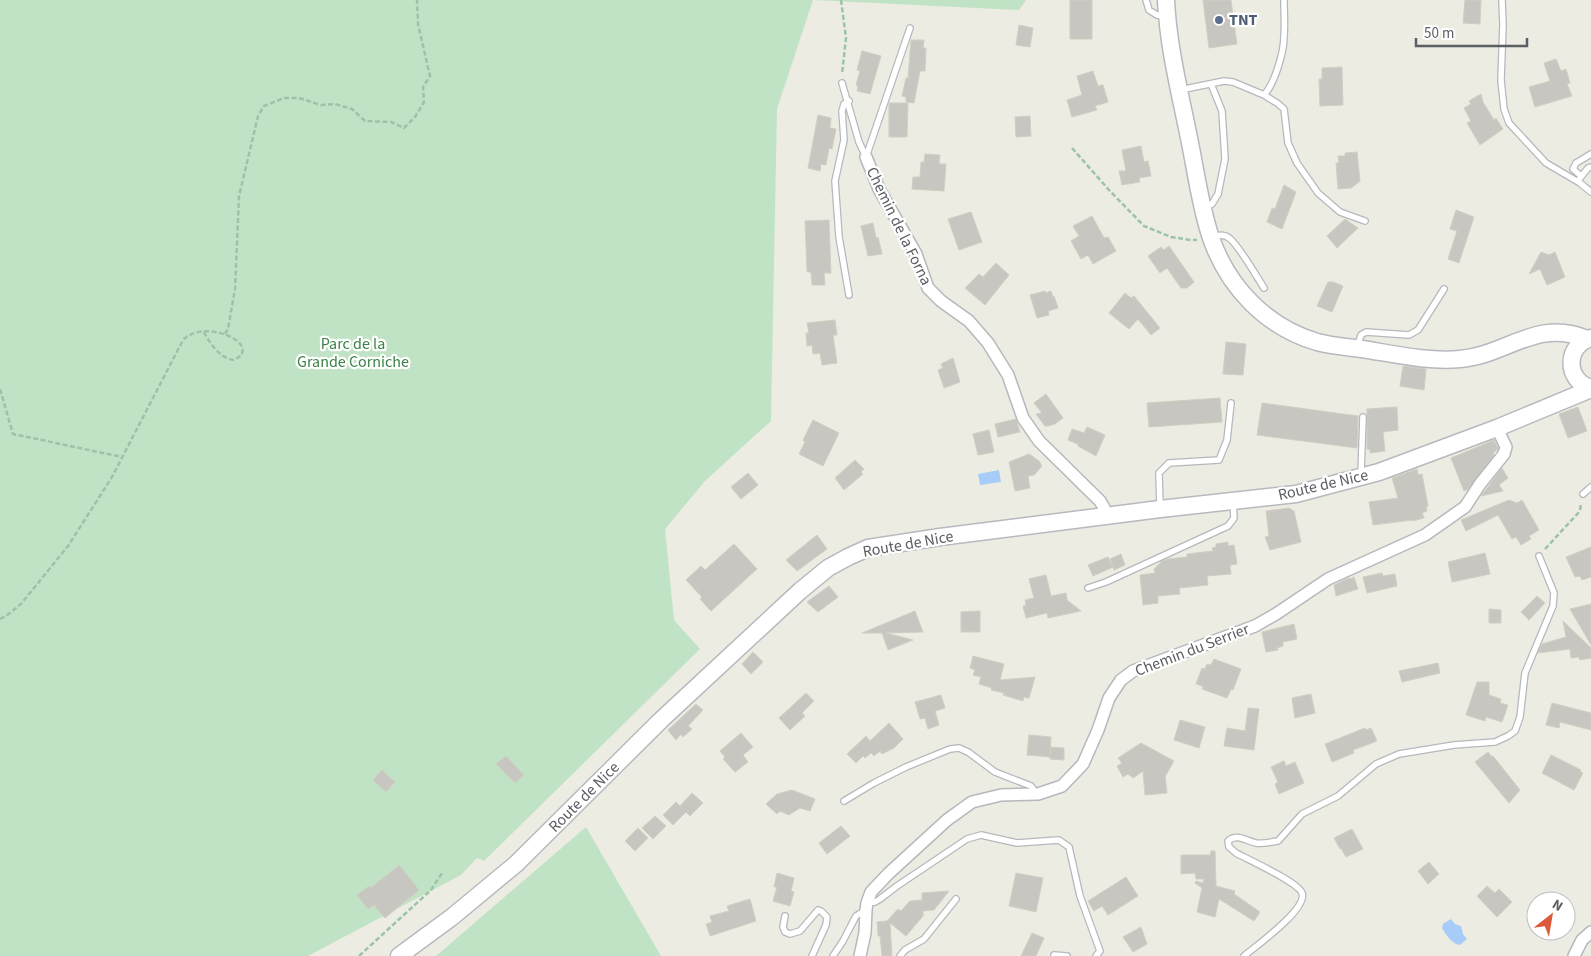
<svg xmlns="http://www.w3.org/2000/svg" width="1591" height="956" viewBox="0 0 1591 956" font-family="'Source Sans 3',sans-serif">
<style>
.green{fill:#c1e3c5}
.water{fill:#a8ccf8}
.building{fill:#c8c6c0;stroke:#d1cec2}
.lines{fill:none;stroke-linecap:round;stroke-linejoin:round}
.service-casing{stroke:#b5b8bc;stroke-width:8}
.minor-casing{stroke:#b5b8bc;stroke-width:14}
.secondary-casing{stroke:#b7b9be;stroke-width:19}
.path{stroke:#9bc3aa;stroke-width:2.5;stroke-dasharray:5 2.5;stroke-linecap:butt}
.service{stroke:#fff;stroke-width:5.5}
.minor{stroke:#fff;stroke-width:11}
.secondary{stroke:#fff;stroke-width:16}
.service-dot{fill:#5c6f8a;stroke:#fff;stroke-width:2}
.labels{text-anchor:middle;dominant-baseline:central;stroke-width:4.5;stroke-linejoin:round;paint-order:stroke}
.service-label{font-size:16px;font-weight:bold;fill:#4e5e75;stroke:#fff;text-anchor:start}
.street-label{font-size:16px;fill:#5b5e63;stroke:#fff}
.park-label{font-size:16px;fill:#3b8246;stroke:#fff}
</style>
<rect width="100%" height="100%" fill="#edece3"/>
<path class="green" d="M0 0H1026L1019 10 813 0 777 109 771 421 705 481 665 529 674 620 700 649 484 861 477 858 461 875 308 956H0Z
M586 827 661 956H436Z"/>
<path class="water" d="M999 470 1001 482 980 485 978 474Z
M1451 919 1455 924 1461 926 1463 934 1467 939 1460 945C1452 944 1446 935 1442 928L1443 924Z"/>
<path class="building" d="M1070 0H1092V39H1070Z
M1203 0H1231L1237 44 1209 48Z
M1465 0H1481L1480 24 1463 23Z
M1019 25 1033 28 1030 47 1016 45Z
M911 40H924L923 48H926L925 71H920L914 103 906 102V97L902 96 906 78H908Z
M862 51 881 56 870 94 857 91 858 86 856 85 860 71 857 70Z
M1556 59 1561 71 1566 69 1570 83 1567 84 1572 96 1535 107 1529 87 1550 81 1544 63Z
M1342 67 1343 105 1320 106 1319 79H1322V68Z
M1093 71 1098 86 1103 85 1108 102 1095 106 1097 110 1072 117 1067 100 1082 95 1077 76Z
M1481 94 1483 102 1494 120 1496 118 1503 129 1480 145 1467 123 1471 121 1464 108 1471 104 1469 101Z
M889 103H908L907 137H889Z
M818 115 831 118 830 128 836 129 832 149 829 148 826 165 821 164 820 171 808 168Z
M1030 116 1031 136 1016 137 1015 117Z
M1141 146 1144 162 1148 161 1151 176 1139 178 1140 182 1122 185 1119 171H1126L1122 150Z
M1357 152 1360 181 1351 188 1338 189 1336 163H1339L1338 156H1345V153Z
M925 154 940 155 939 164H946L944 191 912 189 913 177H920L921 162H924Z
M1284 185 1296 192 1282 229 1267 222 1272 208 1275 209Z
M1456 210 1474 217 1459 263 1448 259 1457 231 1450 229Z
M971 212 982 242 959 250 948 219Z
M1092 216 1104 238 1108 237 1116 251 1093 264 1088 255 1081 259 1071 241 1079 236 1073 226Z
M1345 219 1358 228 1337 248 1327 236Z
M829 220 831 273H824L825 285H812L811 272H807L805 221Z
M873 223 876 238 878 237 882 254 868 256 861 226Z
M1169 246 1194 282 1187 288H1181L1167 268 1160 273 1148 256 1161 247 1164 250Z
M1541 252 1549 255 1555 252 1565 277 1547 285 1540 269 1529 274Z
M996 263 1009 275 985 305 965 288 979 274 983 277Z
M1328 282H1333L1343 286 1332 312 1317 306Z
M1045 291 1046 293 1051 291 1053 297 1054 296 1058 308 1048 311 1049 315 1037 318 1030 295Z
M1125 293 1131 298 1134 296 1160 328 1151 335 1138 319 1129 329 1109 313Z
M835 320 837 335H833L837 363 822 365 820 353 813 354 812 345 807 346 806 333H809L807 323Z
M1226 342 1246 344 1243 375 1223 374Z
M953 358 960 382 944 388 938 370 943 368 941 364Z
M1403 366 1426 369 1424 390 1400 386Z
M1046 394 1063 418 1055 424 1048 426H1045L1036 414 1042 413 1034 403Z
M1220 398 1222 422 1149 427 1147 403Z
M1262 403 1358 416 1357 448 1257 435Z
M1397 407 1398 430 1383 432 1385 451 1370 453V450L1367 449V409Z
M1578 407 1587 431 1568 438 1559 414Z
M1016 419 1020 432 998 437 995 424Z
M813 420 839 433 823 466 799 454 805 442 803 440Z
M1087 427 1105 435 1096 456 1078 446V444L1068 440 1072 429 1084 433Z
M989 430 994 452 978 455 973 434Z
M1494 440 1498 448 1497 450 1493 453 1494 455 1468 489 1464 491 1451 458Z
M1029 454 1039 461 1042 466 1034 475 1028 476 1030 488 1015 491 1009 462Z
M855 460 864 469 861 472 863 474 844 490 835 478Z
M1502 468 1508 478 1499 485 1503 491 1481 496Z
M1417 469 1418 475 1422 474 1428 506 1426 507 1427 511 1422 513 1424 518 1412 521V520L1373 525 1369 502 1398 498 1392 478Z
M748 473 758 485 741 499 731 487Z
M1509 500 1517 503 1522 500 1539 530 1529 536 1531 539 1521 545 1516 537 1512 539 1498 515 1466 531 1461 520Z
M1289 508 1294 511 1301 542 1270 550 1265 537 1269 536 1266 511Z
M817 535 827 549 797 571 786 560Z
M1228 542V546L1234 545 1237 564 1230 565 1231 574 1207 576 1208 585 1179 588 1180 594 1158 596V603L1143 605 1140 575 1155 573 1154 569 1162 561 1168 559 1187 557V554L1213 551 1212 548 1216 547V544Z
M734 544 757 569 711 611 700 599 702 597 686 580 701 566 705 570Z
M1591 547V577L1582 580 1580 576 1575 577 1566 557Z
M1485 553 1490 574 1452 582 1448 562Z
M1121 554 1125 565 1114 570 1110 559Z
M1108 557 1113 567 1093 576 1088 565Z
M1382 573 1383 576 1395 574 1397 586 1367 593 1363 577Z
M1046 575 1051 596 1066 593 1067 600 1081 611 1048 618 1047 613 1026 618 1023 606 1026 605 1025 600 1034 598 1029 579Z
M1354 577 1358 589 1336 596 1334 585 1349 578 1350 579Z
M829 586 838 597 818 612 807 602Z
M1537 596 1545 603 1529 620 1521 612Z
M1591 604V645L1570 609Z
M1489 609 1501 610V623H1489Z
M915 611 923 632 886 633 913 640 888 650 882 633H862Z
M980 611V632H961V612Z
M1563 621 1591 648V658L1580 660 1579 657 1571 658 1570 649 1538 653 1542 644 1566 637Z
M1294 624 1297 639 1283 642V646L1277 648 1278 650 1266 652 1262 632Z
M753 652 763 662 751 674 742 664Z
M973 656 1004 664 1000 680 1035 677 1029 698 1024 697 1023 701 1003 695 1004 693 991 690 992 688 979 684 981 677 973 675 975 670 970 668Z
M1214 659 1241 669 1233 690 1231 689 1227 698 1202 689 1203 686 1196 684 1202 668 1205 669 1207 664 1211 665Z
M1438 663 1440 673 1402 682 1399 671Z
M1477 682H1489V695L1501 699 1500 703 1508 705 1502 722 1486 717 1485 721 1466 715Z
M806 693 814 701 802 713 805 716 790 730 779 718Z
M1311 694 1315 713 1295 718 1292 698Z
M941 695 945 708 935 711 939 725 928 729 925 718 920 719 915 702Z
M1552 703 1591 713V730L1560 722 1559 728 1546 725Z
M696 704 703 710 688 726 692 729 683 737 681 734 676 740 668 730Z
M1248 708 1259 709 1254 750 1224 746 1227 728 1245 731Z
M1180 720 1205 727 1199 748 1174 740Z
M889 723 903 739 894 748 882 754 880 751 874 756 871 753 865 758 863 756 856 763 847 754 866 736 870 741Z
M1365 728 1366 730 1371 728 1377 741 1353 750 1354 753 1332 762 1325 744Z
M741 733 753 747 743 755 748 762 735 772 723 759 725 757 720 751Z
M1029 735 1051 737 1050 755 1051 747 1064 748V760L1050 759V757L1027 755Z
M1141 743 1174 761 1165 777 1167 793 1145 795 1143 771 1133 778 1128 774 1123 777 1117 766 1122 763 1118 758Z
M1488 752 1492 757 1493 756 1520 790 1509 803 1475 762Z
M1551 755 1581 770 1580 772 1583 773 1574 790 1542 773Z
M506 756 524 775 515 783 496 764Z
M1284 761 1286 766 1295 762 1304 783 1279 794 1275 784 1278 782 1271 767Z
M382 770 395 782 386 792 373 780Z
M792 790 815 799 810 811 800 808 789 815 780 811 777 814 766 804 777 794Z
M692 793 703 803 690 816 686 812 673 825 663 815 676 802 684 810 680 806Z
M655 816 666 826 653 839 642 828Z
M841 826 850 836 827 854 819 843Z
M638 828 648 838 635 851 625 841Z
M1352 829 1363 849 1346 857 1341 848 1340 849 1334 838Z
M1211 851H1215L1216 886 1235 891 1234 894 1260 912 1254 921 1219 899 1215 917 1197 912 1202 888 1195 883 1196 881 1203 883 1204 879H1196L1195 873 1181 874V855H1210Z
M1429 862 1439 874 1428 884 1418 871Z
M399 865 419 890 385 918 374 905 368 909 357 895 369 886 371 888Z
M777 873 794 878 791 891 794 892 790 906 773 901 777 887H774Z
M1016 873 1043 878 1036 912 1009 906Z
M1126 877 1138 896 1108 915 1102 906 1094 911 1088 901Z
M1487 886 1495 893 1499 889 1512 902 1497 917 1477 896Z
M949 891 934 910 923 911V916L906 936 890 923 892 956H882L880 936H878L877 922 887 921 898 909 901 911 910 901 921 900 922 903V893Z
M750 899 756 921 710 936 706 924 712 922 710 916 729 911 727 906Z
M1141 927 1147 944 1133 952 1123 937Z
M1032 933 1044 938 1036 956H1021Z"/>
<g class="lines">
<g class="service-casing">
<path id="service" d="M1146 0 1149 10 1157 15 1164 16
M1502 0 1503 25 1501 80 1504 109 1509 123 1546 163 1580 183 1591 192
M842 83 859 142 866 157
M1180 90 1224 81 1233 82 1264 95C1275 83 1284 52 1284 36 1285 24 1284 12 1284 0
M1264 95 1277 103 1284 109 1288 143 1297 163 1318 193 1340 212 1365 221
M849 101 844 104 842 111 844 140 835 181 839 237 849 295
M866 157 910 28
M1581 176 1573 169 1576 163 1591 154
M1580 178 1588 168 1591 167
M1204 208 1212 204 1218 194 1225 159 1222 111 1211 84
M1213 237C1218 235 1224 234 1229 238 1238 244 1257 277 1264 288
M1357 347 1361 335 1366 332 1409 335 1418 330 1444 289
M1361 474 1363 417
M1583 494 1591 487
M1160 508 1159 473 1169 463 1219 460 1227 440 1231 403
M1088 588 1106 582 1228 526 1234 518 1233 502
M844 801 874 783 906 767 950 749 959 748 968 752 995 772 1031 786 1036 793
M867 903 875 902 880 899 897 886 967 839 981 835 1017 843 1059 840 1069 847 1080 896 1100 951 1096 956
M785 916 783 927 785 932 790 934 800 931 818 910 821 911 827 917 826 925 812 956
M1054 955 1067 956
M833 956 843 941 856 916 866 910
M900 956 905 950 924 939 956 899
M1244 956C1256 946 1308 909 1302 893 1298 882 1249 860 1236 853L1229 847 1228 841C1237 833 1246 841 1256 843 1263 844 1271 842 1278 841L1302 814 1338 796 1376 764 1399 754 1454 745 1495 742 1508 736 1515 731 1520 717 1525 673 1553 606 1554 593 1539 556"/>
</g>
<g class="minor-casing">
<path id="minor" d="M866 157 879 189 916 254 928 288 941 301 969 321 988 343 1008 375 1023 418 1039 441 1100 501 1104 508 1105 516
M860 956 865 933 866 910 867 903 871 892 888 874 947 820 972 802 1001 795 1038 794 1062 786 1083 764 1098 730 1109 698 1121 680 1133 671 1255 626 1276 614 1328 579 1425 535 1465 507 1480 484 1504 454 1506 447 1497 428
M1574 956 1582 940 1591 932"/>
</g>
<g class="secondary-casing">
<path id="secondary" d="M1166 0C1168 46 1180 93 1189 138 1196 171 1200 206 1211 238 1228 287 1266 327 1317 342 1332 346 1348 347 1362 349 1394 354 1428 362 1460 359 1507 355 1536 318 1587 339
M1591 338C1565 345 1565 381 1591 388
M399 956 452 917 516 864 661 720 800 591 828 568 848 557 868 548 940 537 1160 509 1296 494 1379 472 1497 428 1591 389"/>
</g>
<path class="path" d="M841 0 846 38 842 74
M1072 148 1109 190 1144 226 1171 237 1191 240H1197
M225 334 228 329 235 289 239 196 258 116 264 106 284 98H299L321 105 335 104 352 109 365 121 391 122 404 128 415 117 424 102 423 87 430 76 418 24 417 0
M0 389 13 434 122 457
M1545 549 1580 511 1581 503
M0 619 6 616 21 604 68 546 112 477 183 340C205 317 265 345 234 360 219 358 210 343 203 331
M359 956 431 890 442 873"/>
<use href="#service" class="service"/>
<use href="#minor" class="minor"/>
<use href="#secondary" class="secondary"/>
</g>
<circle class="service-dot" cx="1219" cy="20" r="5"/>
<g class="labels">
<g class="service-label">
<text x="1229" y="20">TNT</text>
</g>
<g class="street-label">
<text transform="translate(899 226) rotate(64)">Chemin de la Forna</text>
<text transform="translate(1323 485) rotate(-13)">Route de Nice</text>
<text transform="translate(908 544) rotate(-10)">Route de Nice</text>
<text transform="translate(1192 650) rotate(-21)">Chemin du Serrier</text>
<text transform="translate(584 797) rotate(-45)">Route de Nice</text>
</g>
<g class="park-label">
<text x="353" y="344">Parc de la<tspan x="353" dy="18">Grande Corniche</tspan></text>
</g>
</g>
<g transform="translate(1551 916) rotate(31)"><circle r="24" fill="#ffffff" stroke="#bdbfc1"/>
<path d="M0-4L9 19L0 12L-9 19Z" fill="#dc593a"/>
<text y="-8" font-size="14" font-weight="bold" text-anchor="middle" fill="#5b5e63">N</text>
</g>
<path d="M1416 38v8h111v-8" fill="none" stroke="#5b5e63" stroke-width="2.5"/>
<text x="1424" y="38" font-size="15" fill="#5b5e63" stroke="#ffffff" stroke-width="4" paint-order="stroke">50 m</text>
</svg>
